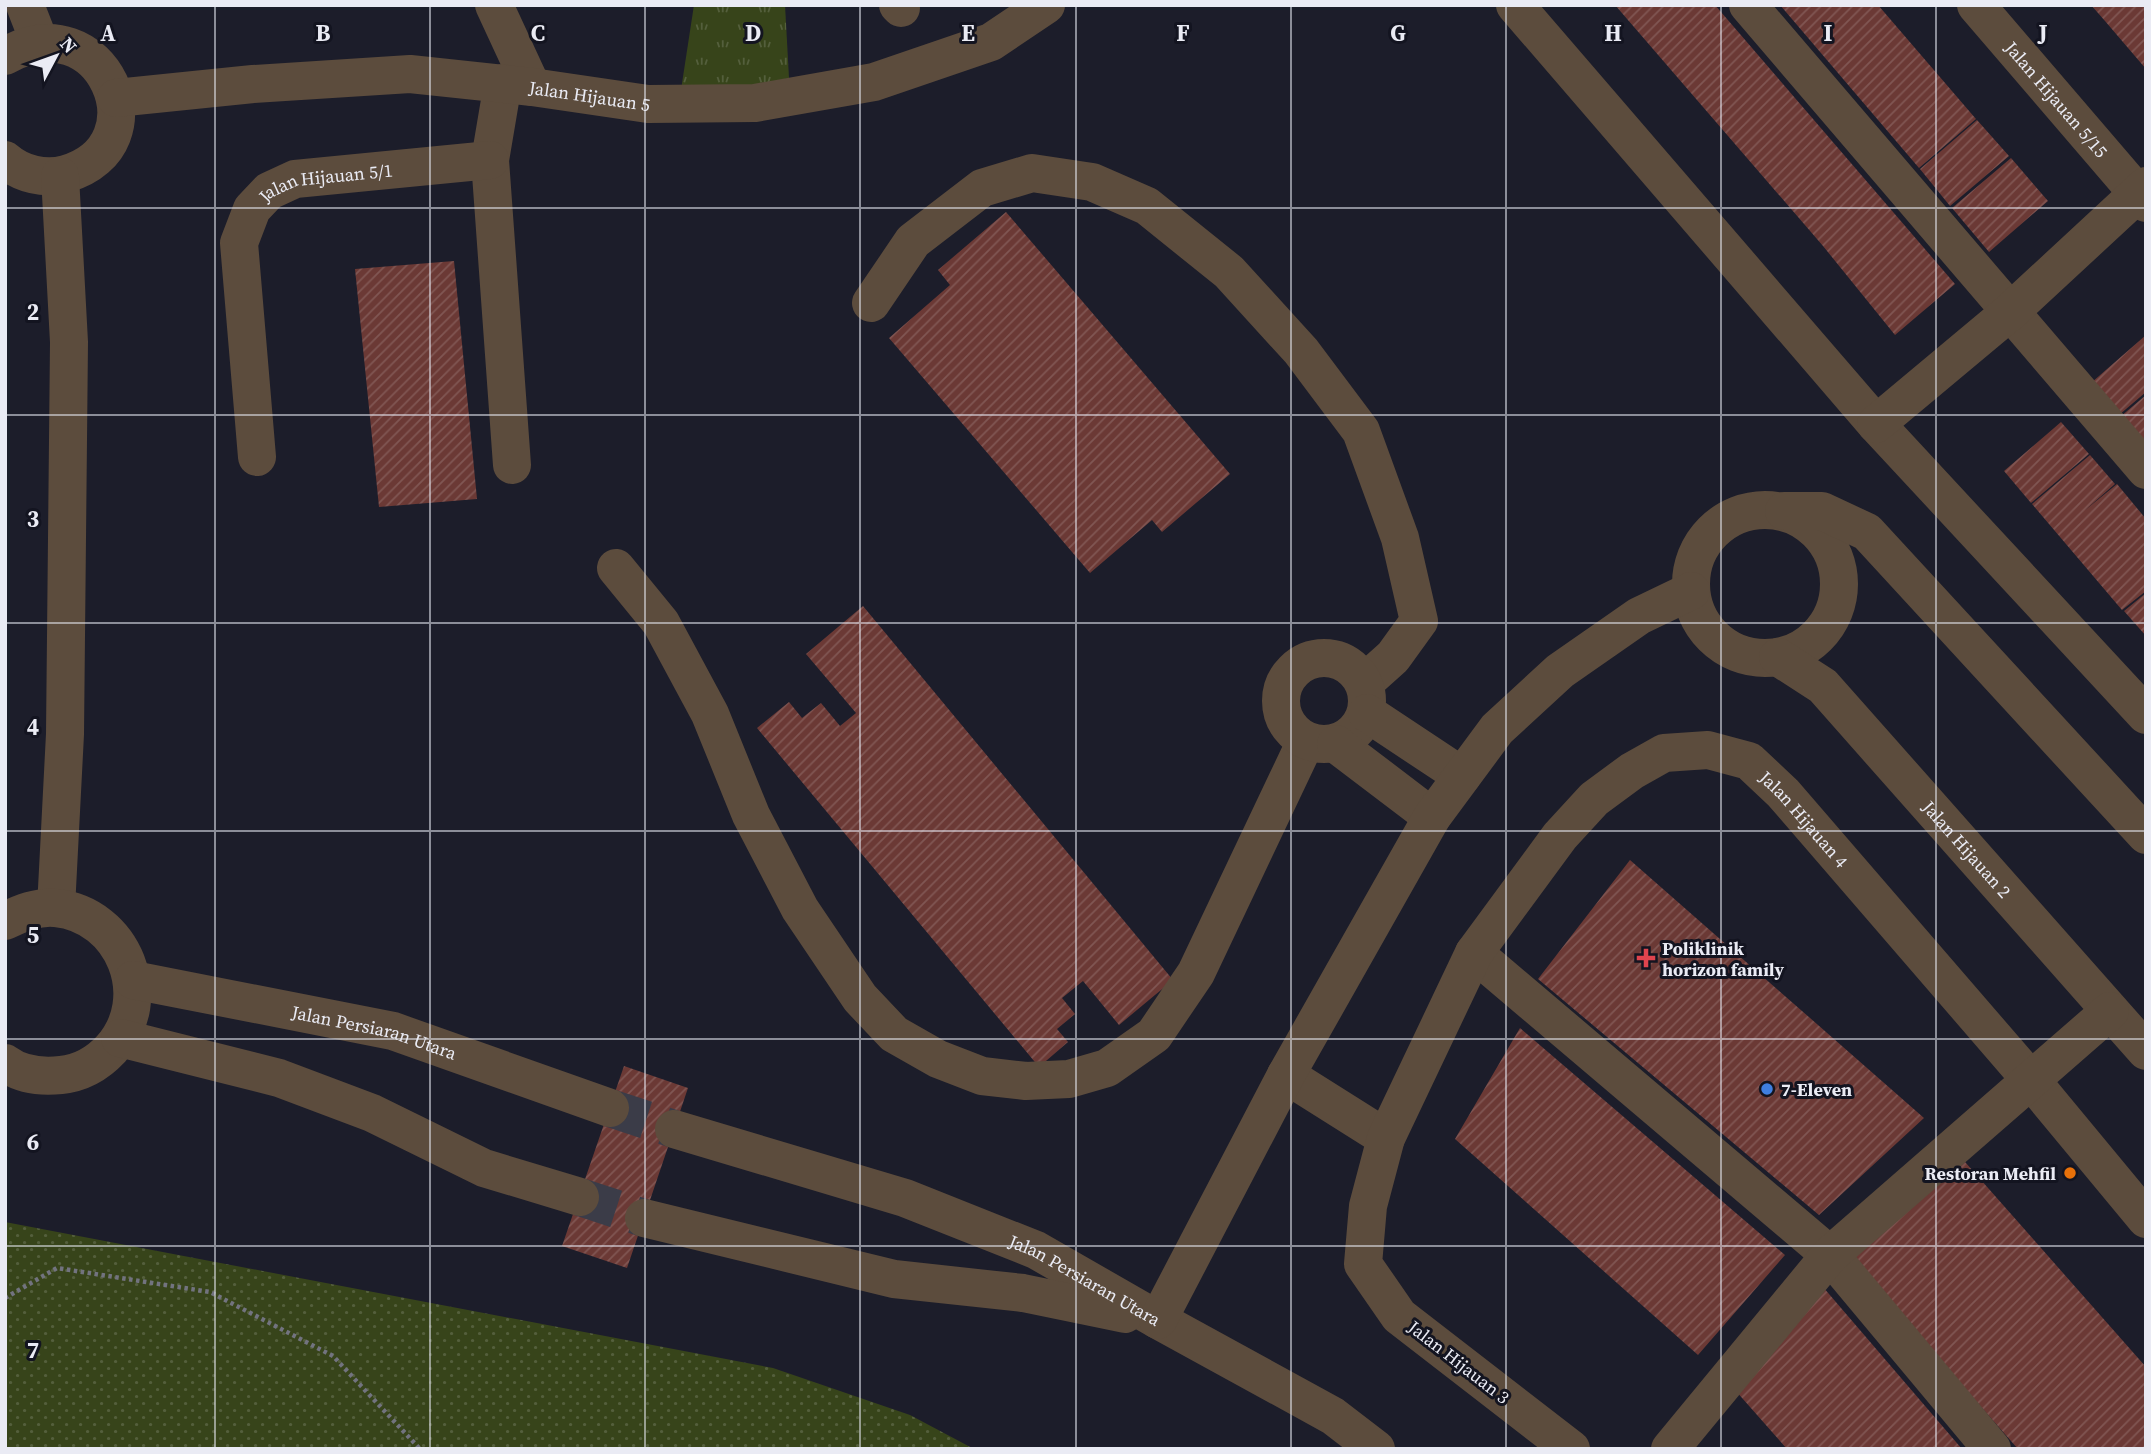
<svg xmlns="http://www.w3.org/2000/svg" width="2151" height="1454" viewBox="0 0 2151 1454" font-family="'Source Serif 4',serif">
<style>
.grass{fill:url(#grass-dots)}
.park{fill:url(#park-tufts)}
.building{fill:url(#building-hatch)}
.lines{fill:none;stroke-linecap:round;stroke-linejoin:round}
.minor-tunnel{stroke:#3b3c48;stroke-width:38;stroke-dasharray:38 19;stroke-linecap:butt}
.path{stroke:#72737f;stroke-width:4.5;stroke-dasharray:3.5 3.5;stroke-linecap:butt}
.minor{stroke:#5c4c3d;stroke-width:38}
.grid{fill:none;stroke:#eaebf4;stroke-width:2;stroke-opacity:0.55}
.health-dot{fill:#e0444e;stroke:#131420;stroke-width:2.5}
.shop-dot{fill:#3f7fe0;stroke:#131420;stroke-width:2.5}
.food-dot{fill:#e8710a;stroke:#131420;stroke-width:2.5}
.labels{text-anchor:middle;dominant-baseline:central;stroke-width:6;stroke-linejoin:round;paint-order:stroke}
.street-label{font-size:18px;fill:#eaebf4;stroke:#131420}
.poi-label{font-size:18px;font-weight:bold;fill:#eaebf4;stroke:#131420;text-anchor:start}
.grid-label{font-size:23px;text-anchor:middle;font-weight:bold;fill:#eaebf4;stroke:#131420;stroke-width:6;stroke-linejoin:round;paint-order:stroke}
</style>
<defs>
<pattern id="grass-dots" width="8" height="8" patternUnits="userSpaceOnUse" patternTransform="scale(1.75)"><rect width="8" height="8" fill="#37441a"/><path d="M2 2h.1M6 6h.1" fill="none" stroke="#545f3c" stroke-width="1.8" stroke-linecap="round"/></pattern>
<pattern id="park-tufts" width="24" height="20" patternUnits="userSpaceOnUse" patternTransform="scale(1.75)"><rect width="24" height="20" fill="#37441a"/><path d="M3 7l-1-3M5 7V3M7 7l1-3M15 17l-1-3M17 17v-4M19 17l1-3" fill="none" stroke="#545f3c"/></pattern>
<pattern id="building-hatch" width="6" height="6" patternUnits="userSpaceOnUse" patternTransform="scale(1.75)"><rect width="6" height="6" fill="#6b3935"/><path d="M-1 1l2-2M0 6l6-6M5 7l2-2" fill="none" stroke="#805653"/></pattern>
</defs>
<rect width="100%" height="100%" fill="#1c1d2a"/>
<path class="grass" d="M5 1222 773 1368 910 1415 974 1449H5Z"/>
<path class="park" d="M694 5H785L789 78 679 103Z"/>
<path class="building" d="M1615 5H1715L1955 284 1895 335 1823 246Z
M1780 5H1878L1976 119 1919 168Z
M2091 5H2146V69L2105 21Z
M1977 120 2009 156 1950 206 1920 169Z
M2011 158 2048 201 1989 252 1952 208Z
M1006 212 1230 474 1162 532 1152 520 1090 573 889 338 950 285 938 270Z
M454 261 477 499 379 507 355 269Z
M2146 335V392L2119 415 2091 383Z
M2146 395V447L2120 417Z
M2061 422 2089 454 2031 503 2004 471Z
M2090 455 2115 484 2084 511 2117 484 2146 519V591L2122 610 2032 504Z
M2146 593V636L2124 611Z
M863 606 1173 980 1119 1025 1083 981 1062 998 1075 1014 1057 1029 1068 1042 1039 1067 757 728 789 702 802 718 821 703 840 726 856 713 806 654Z
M1630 860 1924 1118 1819 1215 1538 979Z
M1520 1028 1785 1255 1698 1355 1455 1139Z
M624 1066 688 1088 627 1268 562 1246Z
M1958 1154 2146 1367V1449H2018L1846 1253Z
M1823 1287 1962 1449H1787L1735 1390Z"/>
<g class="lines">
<path class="minor-tunnel" d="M610 1108 674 1129
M580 1197 644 1218"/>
<path class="path" d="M5 1298 57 1268 210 1292 333 1356 420 1449"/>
<g class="minor">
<path d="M25 5 39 41"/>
<path d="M494 5 532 87"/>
<path d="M898 5 901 8"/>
<path d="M1515 5 1876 424 2146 715"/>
<path d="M1748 5 2146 470"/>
<path id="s1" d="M1976 5 2146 203"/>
<path d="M5 56C103 0 165 145 66 174 45 180 21 174 5 160"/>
<path d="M503 83 490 160 512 465"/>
<path id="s2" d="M116 98 253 84 410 74 532 87 648 104 755 103 874 82 991 42 1046 5"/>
<path d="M871 303 913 241 982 188 1032 173 1092 182 1147 206 1229 272 1301 351 1361 431 1400 538 1419 621 1393 657 1364 683"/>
<path d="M1876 424 2010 312 2146 186"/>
<path id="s3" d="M257 457 239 243 252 209 269 191 295 179 490 160"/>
<circle cx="1765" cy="584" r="74"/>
<path d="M1784 511H1822L1867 532 2146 835"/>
<path d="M616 568 661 623 710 714 751 815 800 909 860 998 894 1034 938 1059 982 1076 1026 1081 1069 1079 1107 1068 1154 1035 1196 973 1306 741"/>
<path id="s4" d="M1778 657 1823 686 2146 1051"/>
<circle cx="1324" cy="701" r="43"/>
<path d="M1367 713 1462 776"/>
<path d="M1336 744 1432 817"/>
<path d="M56 908 65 734 69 342 60 176"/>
<path d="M5 921C21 913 38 906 56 908 124 915 157 998 111 1049 98 1063 81 1073 61 1075 42 1077 21 1075 5 1063"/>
<path d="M1474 953 1830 1255 1992 1449"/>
<path id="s5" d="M133 980 393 1031 610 1108"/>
<path d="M120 1038 279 1078 372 1113 484 1168 580 1197"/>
<path d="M1286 1075 1386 1138"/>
<path id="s6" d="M674 1129 905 1198 1036 1250 1158 1320 1333 1416 1376 1449"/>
<path d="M644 1218 894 1279 1023 1293 1125 1314"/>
<path d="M1158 1320 1286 1075 1432 817 1497 729 1560 671 1639 616 1691 591"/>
<path id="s7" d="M1571 1449 1399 1316 1363 1264 1368 1206 1386 1138 1474 953 1560 836 1594 799 1632 771 1664 753 1708 750 1749 761 1783 793 2030 1079 2146 1219"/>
<path d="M1670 1449 1830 1255 2110 1011"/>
</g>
</g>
<path class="grid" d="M215 5V1449M430 5V1449M645 5V1449M860 5V1449M1076 5V1449M1291 5V1449M1506 5V1449M1721 5V1449M1936 5V1449M5 208H2146M5 415H2146M5 623H2146M5 831H2146M5 1039H2146M5 1246H2146"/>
<path class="health-dot" d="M1642.5 947.5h7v7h7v7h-7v7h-7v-7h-7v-7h7z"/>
<circle class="shop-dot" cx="1767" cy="1089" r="7"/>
<circle class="food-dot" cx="2070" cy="1173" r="7"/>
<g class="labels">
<g class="street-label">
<text stroke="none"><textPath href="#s2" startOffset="476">Jalan Hijauan 5</textPath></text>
<text stroke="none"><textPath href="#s1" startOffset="124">Jalan Hijauan 5/15</textPath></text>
<text stroke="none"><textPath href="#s3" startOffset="334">Jalan Hijauan 5/1</textPath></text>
<text stroke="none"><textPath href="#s7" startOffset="1060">Jalan Hijauan 4</textPath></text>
<text stroke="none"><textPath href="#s4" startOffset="271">Jalan Hijauan 2</textPath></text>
<text stroke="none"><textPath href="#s5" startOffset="247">Jalan Persiaran Utara</textPath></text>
<text stroke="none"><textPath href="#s6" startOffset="439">Jalan Persiaran Utara</textPath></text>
<text transform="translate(1459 1362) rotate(38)">Jalan Hijauan 3</text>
</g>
<g class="poi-label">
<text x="1662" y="948">Poliklinik<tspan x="1662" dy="21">horizon family</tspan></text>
<text x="1781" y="1089">7-Eleven</text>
<text x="2056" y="1173" text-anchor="end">Restoran Mehfil</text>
</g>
</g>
<g class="grid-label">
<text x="108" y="41">A</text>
<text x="323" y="41">B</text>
<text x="538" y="41">C</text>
<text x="753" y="41">D</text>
<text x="968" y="41">E</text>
<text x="1183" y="41">F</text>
<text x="1398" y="41">G</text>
<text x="1613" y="41">H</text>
<text x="1828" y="41">I</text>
<text x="2043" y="41">J</text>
<text x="33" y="320">2</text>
<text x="33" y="527">3</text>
<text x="33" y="735">4</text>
<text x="33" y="943">5</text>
<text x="33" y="1150">6</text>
<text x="33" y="1358">7</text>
</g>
<rect width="2151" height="1454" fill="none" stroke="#eaebf4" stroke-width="14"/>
<g transform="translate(56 56) rotate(49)" stroke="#131420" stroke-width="5" paint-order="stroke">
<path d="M0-5L12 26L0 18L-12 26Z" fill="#eaebf4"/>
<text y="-10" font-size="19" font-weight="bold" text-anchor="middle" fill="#eaebf4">N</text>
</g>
</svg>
